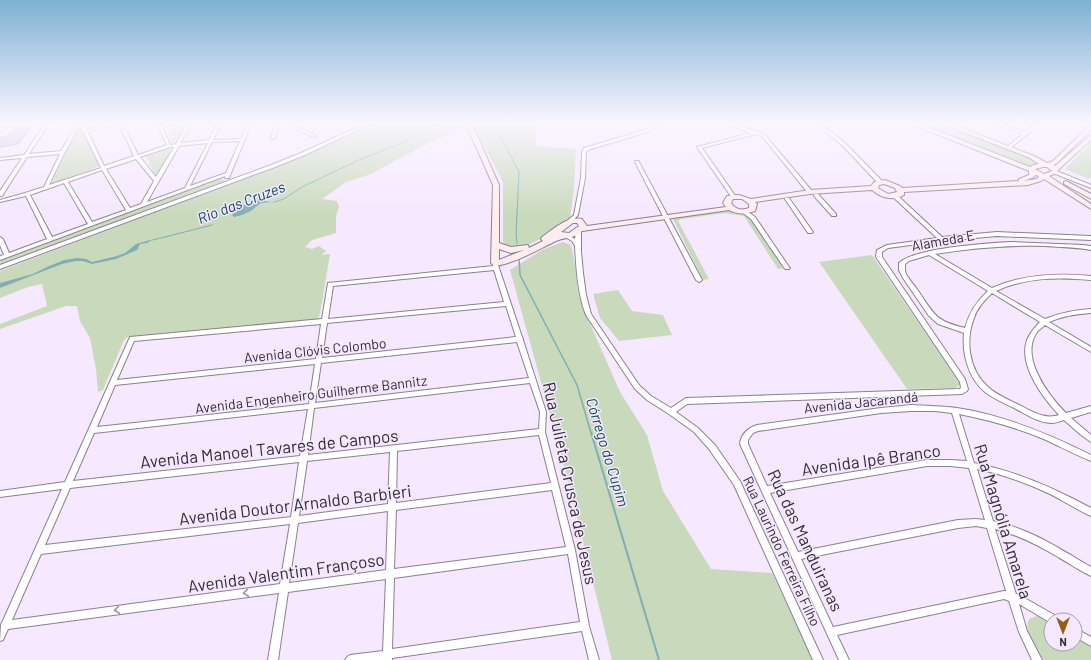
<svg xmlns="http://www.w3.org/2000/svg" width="1091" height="660" viewBox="0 0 1091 660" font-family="Barlow,sans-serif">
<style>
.green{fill:#c8dabb}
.water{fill:#82adb3}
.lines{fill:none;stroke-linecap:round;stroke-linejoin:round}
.stream-far2{stroke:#82adb3;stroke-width:1}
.stream-far1{stroke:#82adb3;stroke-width:1.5}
.stream{stroke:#82adb3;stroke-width:2}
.building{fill:#cdc0d6;stroke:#9f93a8}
.street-casing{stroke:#8b7f94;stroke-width:2}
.secondary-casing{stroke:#8b7f94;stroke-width:2}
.street{fill:#fff;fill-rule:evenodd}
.secondary{fill:#feeded;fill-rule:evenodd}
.oneway{stroke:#98969a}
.labels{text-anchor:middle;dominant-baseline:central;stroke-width:3;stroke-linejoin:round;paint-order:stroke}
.street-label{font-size:14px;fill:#312c35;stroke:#f5e8ff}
.water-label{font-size:15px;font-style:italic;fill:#094b53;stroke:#f5e8ff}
.near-street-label{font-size:17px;fill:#312c35;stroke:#f5e8ff}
</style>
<rect width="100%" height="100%" fill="#f5e8ff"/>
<path class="green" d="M176 124H189L176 142 172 143 168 128Z
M373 124H457L463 128 428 143 369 175 346 182 322 199 337 201 339 207 336 216V233L312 240 305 247 312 249 319 246 326 251 321 255 330 254 320 313 319 317 315 320 128 337 124 340 103 390 98 392 96 369 90 338 80 321 77 306H66L0 329V324L47 306 42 284 28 287 0 298V271L323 148Z
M479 124H537L535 146 576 149 574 188 570 218C556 229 519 259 503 242V182L474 127Z
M918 124H943L1043 163 1025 166Z
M82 129 100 166 56 183H52L77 130Z
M1091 143V177L1089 179 1065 169Z
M166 148H169L170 153 158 174 155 175 146 156Z
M219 179H223L224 181 222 183 0 266V259Z
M728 209 743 213 749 216 784 268 778 269 744 216 725 213 681 219 678 221 709 279 703 280 673 219 676 217Z
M563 242 571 245 584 310 620 392 647 435 663 491 711 569 772 573 813 660H612L567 476 510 270 542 250Z
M872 255 949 367 960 384 956 388 907 389 819 262Z
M618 290 632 311 663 315 672 335 619 341 600 318 593 294Z
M1037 616H1043L1051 620V644H1075V634L1091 644V660H1044C1036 649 1023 633 1029 619Z"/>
<path class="water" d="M262 199 269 202H275L261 203 251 211 242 215 234 217 232 215 241 206Z
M154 239 147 243 140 244 137 250 116 259 92 264 83 261H76L62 264 0 288V283L33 274 47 267 64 260 78 258 86 259 92 262 117 256 125 253 136 244Z"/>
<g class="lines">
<path class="stream-far2" d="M494 124 519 172 516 234 517 244
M274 202 284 199 302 187 361 159 402 143 435 124
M153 240 212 225"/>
<path class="stream-far1" d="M519 258 520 275 577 385 591 433"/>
<path class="stream" d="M591 432 659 660"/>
</g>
<path class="building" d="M29 127 28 129 31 128 18 144 0 147V138L6 137 14 129Z"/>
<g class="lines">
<g class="street-casing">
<path id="street" d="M9 124H27L25 125 0 127V125Z
M45 124H49L29 154 61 151 77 124H84L87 130 107 124H114L88 132 104 166 134 156 119 124H123L138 155 167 145 157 124H161L162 126 167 124H174L163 128 170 145 176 144 187 124H191L180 143 209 140 217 124H221L213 140 241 139 247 124H251L229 178H225V176L0 260V256L4 255 0 245V237L3 239 9 253 47 239 26 196 0 202V200L25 193 44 187 60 154 27 157 2 196H0V191L22 158 0 160V158L24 155ZM80 125 101 168 49 185 65 152ZM240 141 226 173 190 186 212 142ZM208 143 185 188 147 202 179 146ZM170 147H174L156 177 140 157ZM136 159 154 181 141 204 130 208 106 169ZM102 170 126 210 92 222 68 182ZM64 183 88 224 52 237 30 195Z
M275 124H279L275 138 273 139 271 138Z
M287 124H292L316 136 313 137Z
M364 124H370L305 155 275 167 0 269V265L271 165 301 153Z
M458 124H463L465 126 462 127Z
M656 124H661L647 132 588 150 586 152 585 178 578 215 571 223H567V221L574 215 581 178 582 152 584 148 645 130Z
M727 124H733L764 134 812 191V193H808L762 136 756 134 702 148 736 197V198H732L697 147 751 133Z
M816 124H821L845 143 882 181V183H878L842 145Z
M995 124H1001L1025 132 1035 124H1040L1009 149 1007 148V147L1023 134Z
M635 161H639V162L702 280 701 281 699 282 696 280 635 162Z
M1053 171H1057L1091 185V188L1053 173Z
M814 194H818L836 214V216H832L814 196Z
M893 195H897L942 237 997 232 1091 236V240L997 236 941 241 888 248 882 252V257L965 379 968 389 967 391 962 394 687 404 676 412 698 428 715 445 740 481 823 660H813L734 485 709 449 694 432 669 414 647 400 635 389 586 315C578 296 576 267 575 246L572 241 565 237 568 235 575 239 576 230H580L581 231V252L583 273 586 295 591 314 639 385 651 396 671 408 686 398 959 389 961 388 960 382 876 257 877 250 887 245 937 238 893 197Z
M785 198H789L813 232 812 233H808L785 199Z
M743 211H747L755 217 789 267 790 268 789 269H785L751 219 743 213Z
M1012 242 1083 245 1091 246V250C1076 247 1060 247 1045 246 1006 245 973 248 935 254L992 288C1024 274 1057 273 1091 276V280C1058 277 1027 277 996 291L1045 319C1060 313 1074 310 1091 309V313C1076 314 1063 316 1049 322L1091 347V352L1045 325C1043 327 1040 329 1038 331 1018 356 1049 396 1066 413L1091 406V412L1071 418 1091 435V442L1081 435 1064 420C1060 421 1056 423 1052 423 1038 423 1026 414 1014 408 1004 403 994 399 985 392 968 378 962 353 964 333L938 324 929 316 903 278 899 270V263C914 248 989 243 1012 242ZM929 255 988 291C976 302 969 313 965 328 936 321 935 316 919 292 915 286 910 281 906 274L905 270V264L909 261ZM992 293 1040 322C1035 327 1030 333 1027 340 1018 365 1043 398 1059 415 1044 420 1032 411 1019 405 1008 399 996 395 987 386 969 370 965 340 974 318 977 308 985 300 992 293Z
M495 263 498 265 522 337 523 339V340L546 412 545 432 575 550 589 626 599 660H589L582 631 392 658V660H345L347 657 350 655 383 651 386 579 288 592 278 660H268L279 593 8 629 3 640 0 641 1 625 62 489 0 497V491L65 482 130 337 322 319 328 283 493 266V264ZM494 270 504 302 328 319 333 286ZM506 306 516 337 322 358 327 323ZM321 324 316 359 117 380 134 341ZM517 342 529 378 315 403 321 363ZM315 364 309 404 97 427 115 385ZM530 383 540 412 539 429 308 455 314 408ZM308 409 300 456 73 481 94 433ZM539 435 551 483 396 503 397 451ZM390 452 388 504 299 516 307 461ZM299 462 291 517 45 545 70 488ZM552 490 566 547 394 569 396 510ZM388 511 386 570 289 583 298 523ZM290 524 280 584 12 620 41 554ZM568 554 580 622 392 649 394 578Z
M911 405C927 406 942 406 957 408 1004 415 1049 434 1091 455V461C1076 455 1061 447 1046 440 1018 428 989 420 959 414L974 463C1016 471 1054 488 1091 508V516C1077 510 1064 501 1050 494 1026 483 1002 474 977 469L993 521C1029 528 1060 549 1091 567V576C1080 571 1069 563 1058 557 1038 545 1018 535 995 529L1016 594 1021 596 1058 617 1059 620H1051V623L1019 604 1027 631 1042 660H1032L1019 632 1009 601 1004 599 837 635 849 660H839L740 444C741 434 748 428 757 425L881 408ZM911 411H935L952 413 967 461 950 460H927L767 486 748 444V440L753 433 758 431 881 413ZM927 466H950L969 468 985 520 976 519 958 520 798 552 770 493ZM976 526 987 528 1006 591H1004L833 627 801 559 958 528Z
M1075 628 1091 637V646L1075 637Z"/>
</g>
<g class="secondary-casing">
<path id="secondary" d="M466 124H472L499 185V243L511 247 528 245 529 248 543 241 541 239 542 237C554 229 567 216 582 219L587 226 726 207 723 203 727 196 739 195 751 199 810 190 871 186 874 182 885 180 900 186 902 188 1019 181V179L1029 175V171L911 124H920L1030 167 1033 165 1039 164 1030 158 943 124H952L1034 156 1047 163 1053 161 1091 124V130L1057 163 1054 165 1055 166 1091 135V140L1058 170 1057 173 1049 176 1091 204V209L1044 179 1041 181 1028 185 904 192V195C893 201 881 198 872 190L810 194 755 202 757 204 755 211C746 214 738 215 729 210L582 231C571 240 568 236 556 241 537 250 516 263 495 266L491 263 493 185ZM1043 167H1047L1052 171 1044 174 1035 169ZM1035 175 1039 176 1037 179 1024 181 1034 177ZM884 184 895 188 897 192 888 194 878 188 879 185ZM733 199H742L749 204V208C741 211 735 209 731 203ZM573 223H577L579 226 569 233 561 232ZM499 249 511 253 524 250 499 260Z
M1066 181 1091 194V199L1064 184V182Z"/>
</g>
<use href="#street" class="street"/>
<use href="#secondary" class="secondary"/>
</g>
<defs><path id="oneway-chevron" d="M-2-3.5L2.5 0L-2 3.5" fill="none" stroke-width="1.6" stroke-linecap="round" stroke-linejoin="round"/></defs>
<g class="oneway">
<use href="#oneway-chevron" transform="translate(246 593) rotate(172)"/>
<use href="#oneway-chevron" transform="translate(117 610) rotate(172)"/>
</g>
<linearGradient id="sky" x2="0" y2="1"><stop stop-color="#7fb1d3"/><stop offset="0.57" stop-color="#faf5ff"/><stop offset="1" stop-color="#faf5ff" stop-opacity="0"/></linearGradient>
<rect width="1091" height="216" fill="url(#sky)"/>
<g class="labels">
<g class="street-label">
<text transform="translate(943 240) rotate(-10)">Alameda E</text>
<text transform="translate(315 350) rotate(-6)">Avenida Clóvis Colombo</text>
<text transform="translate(311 394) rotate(-7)">Avenida Engenheiro Guilherme Bannitz</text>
<text transform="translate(861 402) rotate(-6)">Avenida Jacarandá</text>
<text transform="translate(782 551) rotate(65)">Rua Laurindo Ferreira Filho</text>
</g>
<g class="water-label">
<text transform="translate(241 202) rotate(-21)">Rio das Cruzes</text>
<text transform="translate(608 452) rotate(73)">Córrego do Cupim</text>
</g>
<g class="near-street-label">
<text transform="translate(269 448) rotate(-6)">Avenida Manoel Tavares de Campos</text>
<text transform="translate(871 459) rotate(-8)">Avenida Ipê Branco</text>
<text transform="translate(571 483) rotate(78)">Rua Julieta Crusca de Jesus</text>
<text transform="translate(295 504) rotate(-7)">Avenida Doutor Arnaldo Barbieri</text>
<text transform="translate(1004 521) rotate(73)">Rua Magnólia Amarela</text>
<text transform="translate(806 540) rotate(65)">Rua das Manduiranas</text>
<text transform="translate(286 572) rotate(-8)">Avenida Valentim Françoso</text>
</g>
</g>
<g transform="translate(1063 632) rotate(180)"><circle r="19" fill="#f5e8ff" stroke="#a79dae"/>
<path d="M0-3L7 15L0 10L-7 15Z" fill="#945e14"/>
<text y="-6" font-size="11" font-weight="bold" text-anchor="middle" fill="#312c35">N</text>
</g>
</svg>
